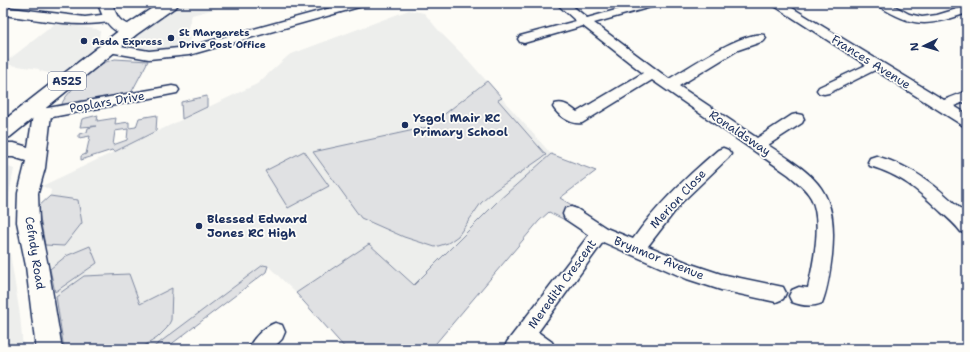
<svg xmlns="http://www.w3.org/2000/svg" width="970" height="352" viewBox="0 0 970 352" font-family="'Shantell Sans',sans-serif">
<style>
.built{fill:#edeeec}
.green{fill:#e0e1e3;stroke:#7e88a0;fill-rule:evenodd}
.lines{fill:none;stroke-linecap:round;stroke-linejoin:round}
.minor-casing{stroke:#1b2f5e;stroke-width:3}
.tertiary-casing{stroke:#1b2f5e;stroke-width:3}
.primary-casing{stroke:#1b2f5e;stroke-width:3}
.minor{fill:#fdfcf7;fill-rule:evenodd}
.tertiary{fill:#fdfcf7;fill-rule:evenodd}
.primary{fill:#fdfcf7;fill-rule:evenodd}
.poi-dot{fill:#1b2f5e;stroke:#fdfcf7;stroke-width:1.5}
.labels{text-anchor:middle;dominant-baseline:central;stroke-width:3.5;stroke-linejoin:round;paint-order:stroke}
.far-poi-label{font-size:10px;font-weight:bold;fill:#1b2f5e;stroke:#fdfcf7;text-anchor:start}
.shield{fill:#fdfcf7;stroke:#5f6c8c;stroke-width:1}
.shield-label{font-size:11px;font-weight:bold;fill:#1b2f5e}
.street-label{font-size:12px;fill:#1b2f5e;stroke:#fdfcf7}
.poi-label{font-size:12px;font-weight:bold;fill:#1b2f5e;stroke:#fdfcf7;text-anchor:start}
</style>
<rect width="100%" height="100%" fill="#fdfcf7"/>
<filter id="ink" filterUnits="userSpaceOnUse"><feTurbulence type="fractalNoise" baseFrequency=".025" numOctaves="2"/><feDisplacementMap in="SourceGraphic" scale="8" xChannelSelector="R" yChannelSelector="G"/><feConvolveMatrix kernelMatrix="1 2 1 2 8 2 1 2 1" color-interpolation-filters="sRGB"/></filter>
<g filter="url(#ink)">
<path class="built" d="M183 3H216L226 6 192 15 187 30 193 47 165 51H147L131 49 127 46 126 42 149 22 157 21Z
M409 10 424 13 439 31 468 60 551 154 498 201 414 285 431 349H346L296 293 268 266 157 349H64L56 296 38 207 50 196 51 190 42 186 257 84 289 55Z
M56 23 96 29 100 31 99 38 89 53 52 85 53 74 40 71 39 69 3 64Z
M3 165 14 169 3 224Z
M3 253H10L20 315 23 349H3Z"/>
<path class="green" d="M115 59 148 61 130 95 71 106 62 104C63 96 93 69 100 65 104 62 110 61 115 59Z
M487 81 502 98 498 100 546 155 494 191 481 203 458 236 448 243 435 247 404 237 361 218 313 152 428 127Z
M207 96V107L182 119 181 102Z
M98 115 97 121 116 118 115 124 129 122V128L136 127 139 118 157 115 156 131 114 152 112 150 81 160V156L86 154 90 136 79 138V134L87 132 88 128 96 126 80 127 82 119ZM128 129 127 140 113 145 115 131Z
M304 151 329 186 288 208 265 171Z
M551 154 596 171 560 198 575 207 565 220 549 212 539 221 431 349H346L296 293 369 244 414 285 498 201Z
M50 196 78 200 82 223 64 246 45 245 38 207Z
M90 246 97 263 55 292 50 269 66 256Z
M263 265 268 266 266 272 165 349H151Z
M129 274 140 304 172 288 171 320 167 328 157 338 139 349H64L56 296 84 276Z"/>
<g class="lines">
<g class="minor-casing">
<path id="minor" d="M349 3H368L366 5 189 55 149 59 109 52 105 51 103 48 105 45 109 44 149 51 188 47Z
M556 3H569L587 18 641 3H660L658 5 594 23 669 79C688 68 744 30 764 35L766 38 764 41 738 50 679 86 757 138 792 115 797 114 802 115 804 119 802 123 768 145C818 178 838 190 832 255 830 271 828 288 822 303 812 307 802 306 792 302L789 296 792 290 799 287 808 288C813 264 823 221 811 198 806 189 797 182 789 175L652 80 582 123C572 125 558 116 553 107L555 104C564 101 570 107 577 112L643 73 583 26 524 43 520 42 518 39 520 36 576 21Z
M770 3H784L944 100 967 91V101L954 106 967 114V126L962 125 875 70 829 93 824 94 819 93 817 90 819 87 866 65Z
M875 3H889L909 14 922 17 937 15 967 6V13C926 27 915 28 877 5Z
M3 7 85 17 109 14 113 15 115 18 113 21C78 29 39 19 3 15Z
M172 86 177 87 179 90 177 93 42 119 37 117 35 114 37 111 42 109Z
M723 148 728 150 731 154 728 158 682 202 648 246 691 264 721 274 783 287 786 293 783 299 776 302 721 290 687 279 603 242 538 332 552 342 555 349H504L507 342 589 235 565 219 563 214 565 209 571 207 577 209 606 228 633 239C657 205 686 177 718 150Z
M876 156C915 167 938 187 967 215V234L961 232C955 224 948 218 941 212 918 190 901 175 870 166L868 162 870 158Z
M275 323 282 325 285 332 282 339 272 349H248C253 338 264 327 275 323Z"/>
</g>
<g class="tertiary-casing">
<path id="tertiary" d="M98 3H112C116 14 118 22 130 25 134 26 136 26 139 30L136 33C115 39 103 21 98 3Z
M36 101 42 103 51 114 45 168 38 193 39 222 48 266 62 349H36L26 266 17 222 18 193 26 161 13 157H3V143H14L28 147 33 115 27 107 30 103Z"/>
</g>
<g class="primary-casing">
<path id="primary" d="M160 3H179L177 6 137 34 10 137 3 139V121L125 26Z"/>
</g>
<use href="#minor" class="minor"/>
<use href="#tertiary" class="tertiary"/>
<use href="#primary" class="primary"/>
</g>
</g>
<g class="poi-dot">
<circle cx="171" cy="38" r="4"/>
<circle cx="84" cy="41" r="4"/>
<circle cx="405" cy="125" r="4"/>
<circle cx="199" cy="226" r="4"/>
</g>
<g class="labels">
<g class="far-poi-label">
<text x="179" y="32">St Margarets<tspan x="179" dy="12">Drive Post Office</tspan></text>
<text x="92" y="41">Asda Express</text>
</g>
<rect class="shield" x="48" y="72" width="38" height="18" rx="3"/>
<g class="shield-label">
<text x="67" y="81">A525</text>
</g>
<g class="street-label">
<text transform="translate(871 62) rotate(32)">Frances Avenue</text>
<text transform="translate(107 102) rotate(-10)">Poplars Drive</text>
<text transform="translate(740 133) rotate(34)">Ronaldsway</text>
<text transform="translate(678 199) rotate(-47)">Merion Close</text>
<text transform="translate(35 253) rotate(81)">Cefndy Road</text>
<text transform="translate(659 258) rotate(22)">Brynmor Avenue</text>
<text transform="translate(562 284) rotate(-54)">Meredith Crescent</text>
</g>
<g class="poi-label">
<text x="413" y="118">Ysgol Mair RC<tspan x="413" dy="14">Primary School</tspan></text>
<text x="207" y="219">Blessed Edward<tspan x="207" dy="14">Jones RC High</tspan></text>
</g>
</g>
<rect width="970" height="352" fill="none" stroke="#fdfcf7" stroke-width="16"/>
<rect x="8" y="8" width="954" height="336" fill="none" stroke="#1b2f5e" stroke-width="1.5" filter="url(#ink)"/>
<g transform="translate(924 46) rotate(265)" stroke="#fdfcf7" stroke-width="3" paint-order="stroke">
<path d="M0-3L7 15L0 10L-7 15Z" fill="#1b2f5e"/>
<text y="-6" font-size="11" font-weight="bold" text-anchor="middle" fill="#1b2f5e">N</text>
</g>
</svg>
